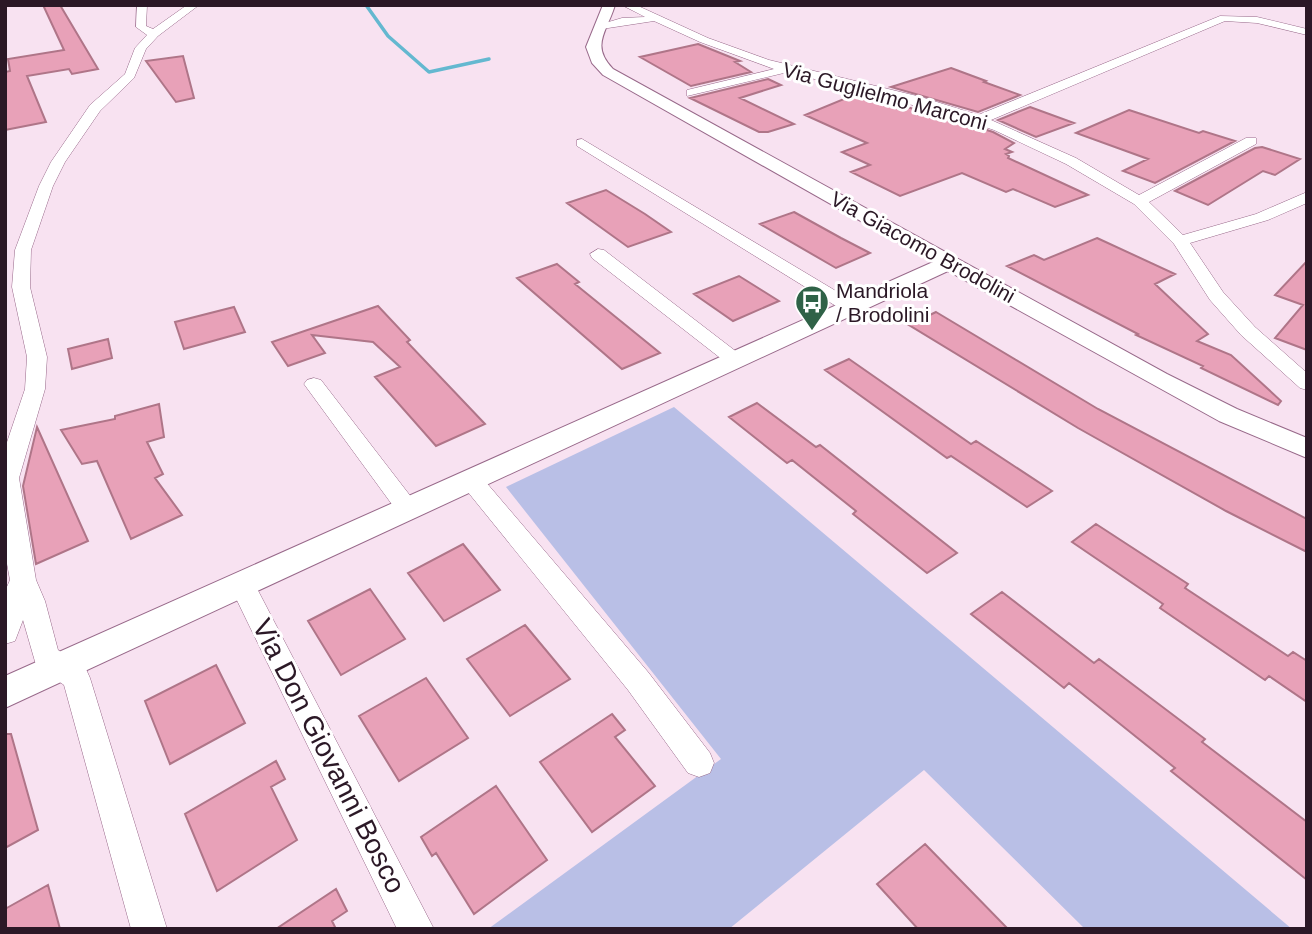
<svg xmlns="http://www.w3.org/2000/svg" width="1312" height="934" viewBox="0 0 1312 934" font-family="Helvetica,sans-serif">
<style>
.green{fill:#b9bfe6}
.lines{fill:none;stroke-linecap:round;stroke-linejoin:round}
.stream{stroke:#64b8d0;stroke-width:3.5}
.building{fill:#e8a1b8;stroke:#af7588;stroke-width:2}
.minor-casing{stroke:#98698a;stroke-width:1}
.tertiary-casing{stroke:#98698a;stroke-width:2}
.minor{fill:#fff;fill-rule:evenodd}
.tertiary{fill:#fff;fill-rule:evenodd}
.labels{text-anchor:middle;dominant-baseline:central;stroke-width:6;stroke-linejoin:round;paint-order:stroke}
.far-street-label{font-size:21px;fill:#2b1826;stroke:#fff}
.far-poi-label{font-size:21px;fill:#2b1826;stroke:#fff;text-anchor:start}
.near-street-label{font-size:28px;fill:#2b1826;stroke:#fff}
</style>
<rect width="100%" height="100%" fill="#f8e2f1"/>
<path class="green" d="M674 407 1292 929H1085L924 770 729 929H488L721 759 506 487Z"/>
<g class="lines">
<path class="stream" d="M366 5 388 36 429 72 489 59"/>
</g>
<path class="building" d="M43 5H60L98 69 72 74 69 69 27 76 46 122 5 130V72L10 71 8 59 64 50Z
M698 44 740 61 735 62 751 72 691 86 640 57Z
M183 56 194 98 176 102 146 61Z
M951 68 986 81 984 82 1020 95 978 112 891 87Z
M768 79 781 85 740 98 794 124 768 132H759L690 98Z
M856 94 949 118 993 132 1014 143 1005 149 1012 152 1006 154 1009 156 1008 158 1088 195 1055 207 1013 189 1006 192 962 173 900 196 851 172 870 165 842 152 867 143 805 115Z
M1030 107 1074 123 1036 137 998 120Z
M1129 110 1199 133 1203 131 1235 141 1155 183 1123 171 1148 159 1076 133Z
M1262 147 1300 159 1275 175 1263 171 1208 205 1175 191 1255 148Z
M606 190 645 214 671 232 628 247 567 203Z
M794 212 841 238 870 253 836 268 760 224Z
M1097 238 1175 274 1155 284 1208 334 1197 341 1231 355 1281 401 1278 405 1201 368 1203 366 1136 335 1138 334 1007 266 1034 255 1044 260Z
M1307 261V350L1275 338 1303 305 1275 295Z
M557 264 579 282 575 284 660 353 622 369 517 278Z
M739 276 779 301 733 321 694 294Z
M378 306 410 340 407 342 485 424 436 446 375 377 400 367 373 342 312 335 325 353 288 366 272 342Z
M234 307 245 332 184 349 175 322Z
M936 312 1098 409 1307 519V552L1226 511 1078 428 909 325Z
M108 339 112 358 72 369 68 349Z
M849 359 971 444 976 441 1052 491 1027 507 951 456 947 458 825 370Z
M757 403 816 447 820 445 957 553 927 573 853 514 856 511 792 460 787 463 729 417Z
M159 404 164 437 147 442 163 474 155 478 182 515 131 539 97 461 82 464 61 430 115 419V416Z
M37 427 88 541 36 564 23 486Z
M1096 524 1188 584 1185 588 1288 656 1293 652 1307 661V702L1269 676 1265 680 1160 608 1163 604 1072 542Z
M463 544 500 590 444 621 408 573Z
M370 589 405 639 341 675 308 621Z
M1002 592 1094 663 1099 659 1205 739 1202 742 1307 822V880L1171 771 1175 768 1069 683 1064 688 971 614Z
M525 625 570 679 510 716 467 659Z
M216 665 245 723 170 764 145 701Z
M426 678 468 738 399 781 359 716Z
M612 714 625 730 615 737 655 786 592 832 540 762Z
M5 734H11L38 830 5 848Z
M276 761 285 779 271 787 297 840 217 891 185 814Z
M496 786 547 860 474 914 436 853 432 856 421 837Z
M925 844 1008 929H918L877 884Z
M48 885 60 929H5V909Z
M336 889 347 911 332 921 336 929H276Z"/>
<g class="lines">
<g class="minor-casing">
<path id="minor" d="M137 5H147L146 26 153 29 187 5H199L158 36 146 49 134 78 100 111 65 162 53 186 31 250 30 287 47 357 45 389 19 478 36 580 45 601 58 650 86 669 90 678 167 929H131L64 685 36 665 23 620 15 641 5 644V591L10 580 5 553V448L25 389 27 357 12 287 15 250 39 186 51 162 90 105 125 74 135 48 147 35 136 27Z
M622 5H636L708 38 769 60 921 97 978 115 1220 16 1257 17 1307 29V35L1257 23 1225 21 991 120 1076 158 1139 195 1246 138H1256V144L1149 202 1183 235 1256 214 1307 192V203L1268 220 1190 243 1223 292 1255 327 1307 373V390L1300 388 1241 335 1210 300 1174 244 1134 204 1066 164 994 130 950 115 788 72 687 96V90L774 69 700 42 654 21 595 30V26L622 18 645 17Z
M582 139 856 303 859 307 850 312 844 311 577 146V140Z
M598 249 604 250 742 356 745 360 742 364H728L592 258 590 254Z
M314 378 321 380 415 502 419 508 415 514 407 517 399 514 304 384 307 380Z
M471 472 479 474 648 672 710 753 714 763 710 773 699 777 688 773 628 690 463 486 459 480 463 474Z
M242 574 251 577 434 929H397L229 584 233 577Z"/>
</g>
<g class="tertiary-casing">
<path id="tertiary" d="M603 5H615C607 32 590 45 613 69L1167 374 1237 409 1307 438V458L1219 421 948 271 5 708V676L933 262 603 75 592 63 586 47Z"/>
</g>
<use href="#minor" class="minor"/>
<use href="#tertiary" class="tertiary"/>
</g>
<defs>
<g id="bus-pin" transform="scale(1.75)"><path d="M0 17L-7.5 6A9.5 9.5 0 1 1 7.5 6Z" fill="#2f6247" stroke="#fff"/><path d="M-5-6H5V4H4V6H2V4H-2V6H-4V4H-5ZM-3.5-4V0h7V-4ZM-3.5 1.2v1.5H-2V1.2ZM2 1.2v1.5H3.5V1.2Z" fill="#fff"/></g>
</defs>
<g fill-rule="evenodd">
<use href="#bus-pin" x="812" y="302"/>
</g>
<g class="labels">
<g class="far-street-label">
<text transform="translate(885 96) rotate(15)">Via Guglielmo Marconi</text>
<text transform="translate(923 247) rotate(29)">Via Giacomo Brodolini</text>
</g>
<g class="far-poi-label">
<text x="836" y="290">Mandriola<tspan x="836" dy="24">/ Brodolini</tspan></text>
</g>
<g class="near-street-label">
<text transform="translate(329 756) rotate(63)">Via Don Giovanni Bosco</text>
</g>
</g>
<rect width="1312" height="934" fill="none" stroke="#2b1826" stroke-width="14"/>
</svg>
